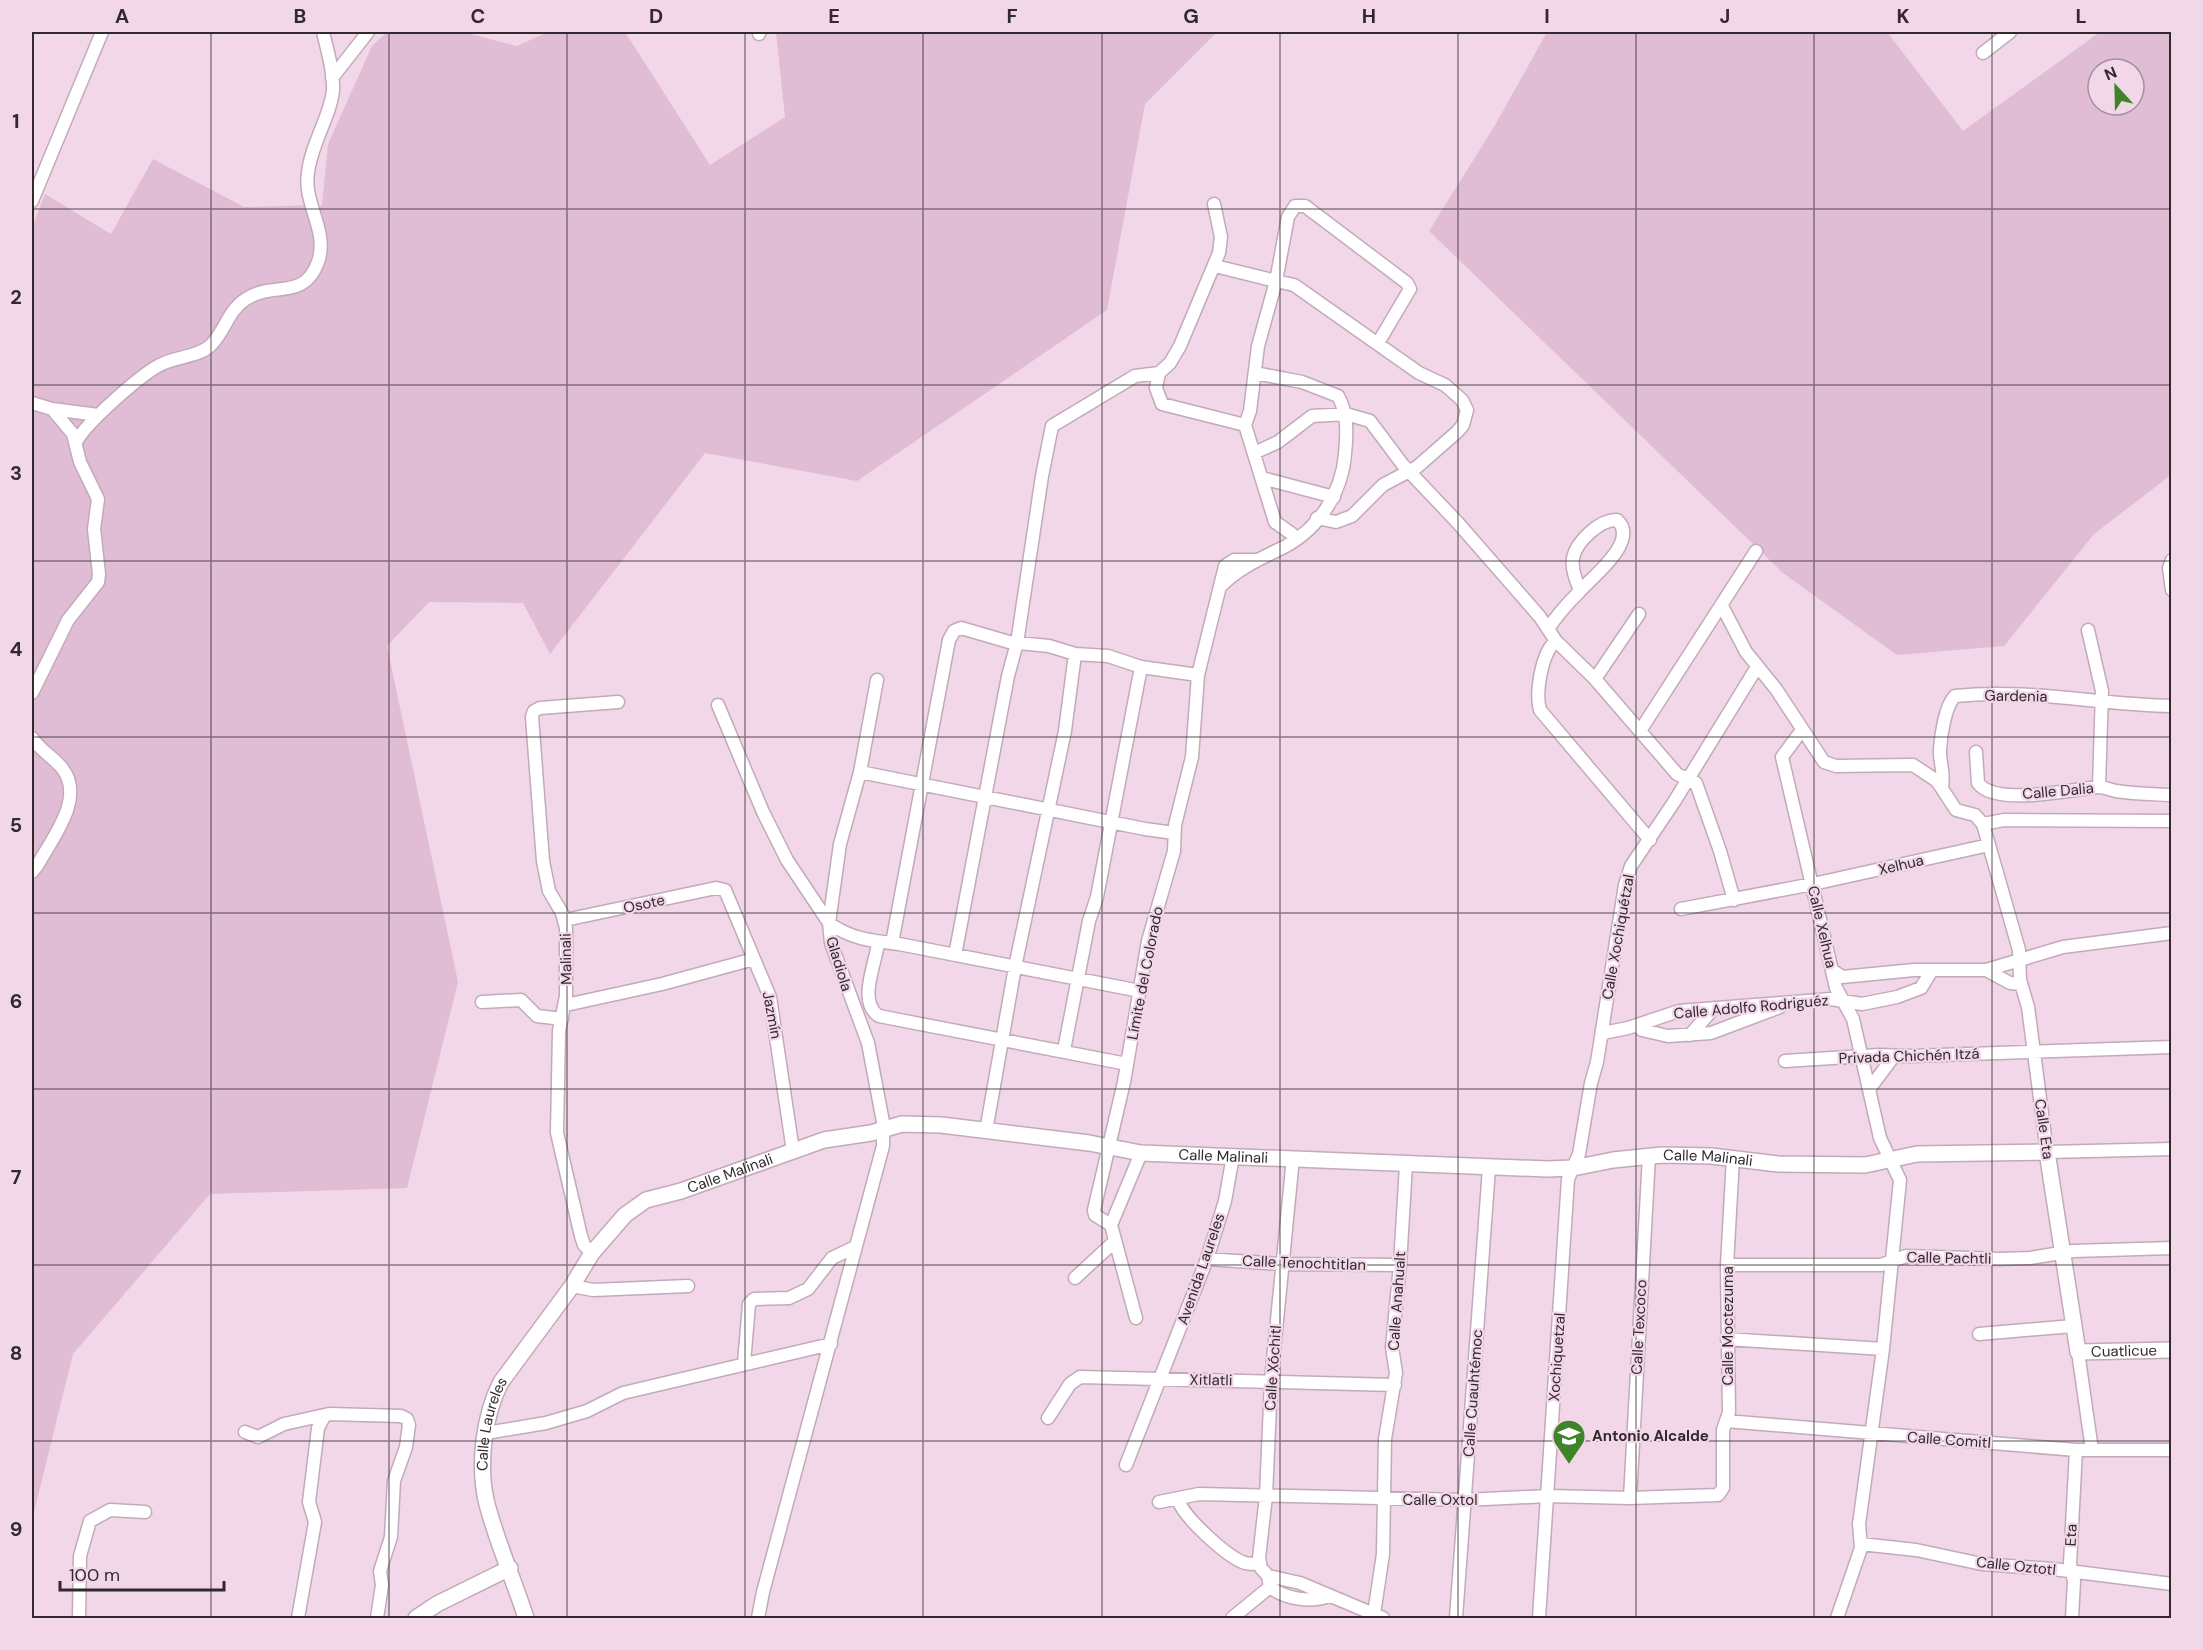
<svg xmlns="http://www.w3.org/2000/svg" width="2203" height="1650" viewBox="0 0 2203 1650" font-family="'DM Sans',sans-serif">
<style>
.green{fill:#e0bcd5;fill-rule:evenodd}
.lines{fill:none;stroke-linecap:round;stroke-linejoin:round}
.minor-casing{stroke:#c2aabb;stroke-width:15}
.tertiary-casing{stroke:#c2aabb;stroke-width:18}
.minor{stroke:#fff;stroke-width:12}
.tertiary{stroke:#fff;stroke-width:15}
.grid{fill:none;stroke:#32292f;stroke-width:1.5;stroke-opacity:0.55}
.labels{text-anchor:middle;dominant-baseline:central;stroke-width:4.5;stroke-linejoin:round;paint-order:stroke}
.street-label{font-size:15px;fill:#32292f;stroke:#f1d7e8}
.poi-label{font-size:15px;font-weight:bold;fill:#32292f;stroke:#f1d7e8;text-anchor:start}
.neatline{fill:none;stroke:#32292f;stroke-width:2}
.grid-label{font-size:20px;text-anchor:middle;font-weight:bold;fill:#32292f}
</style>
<rect width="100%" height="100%" fill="#f1d7e8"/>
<path class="green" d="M387 32H463L517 46 548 32H625L710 165 785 117 776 32H1217L1145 104 1107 310 857 481 705 453 550 654 523 603 429 602 387 646 458 982 407 1188 210 1194 73 1354 32 1520V228L45 194 111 234 153 159 244 207 322 205 328 144 372 46Z
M1547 32H1887L1963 131 2100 32H2171V475L2094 534 2004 646 1897 655 1783 573 1429 231 1494 127ZM2098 69H2134V105H2098Z"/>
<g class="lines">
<g class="minor-casing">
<path id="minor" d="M759 34V32
M1983 53 2010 32
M332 78 368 32
M32 201 102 32
M1214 204 1221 237 1219 253 1180 346 1170 363 1159 373 1156 388 1162 404 1245 425
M1215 266 1276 281 1258 346 1250 411 1245 425 1275 522 1292 534 1295 540
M32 403 52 409 98 415
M76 442C86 423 144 371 164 363 178 357 199 356 210 346 225 332 228 310 246 299 273 281 304 301 318 262 329 231 303 204 308 173 311 144 331 115 333 90 334 71 327 50 323 32
M1254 453 1278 442 1312 416 1346 414 1370 421 1403 465 1458 523 1540 617 1556 641 1595 679 1677 774 1696 783 1720 851 1734 900
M1262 478 1334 497
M1317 518 1336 522 1352 516 1383 485 1417 467 1457 432 1463 425 1467 410 1462 400 1445 385 1419 373 1294 285 1276 281 1288 217 1295 206H1305L1407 283 1410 289 1378 343
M2172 560 2169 568 2172 590
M1220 587C1238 568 1262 558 1286 546 1320 527 1342 492 1345 454 1347 435 1348 413 1338 396L1302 382 1255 373
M1722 606 1746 652 1776 689 1824 762 1836 766 1913 765 1937 781 1956 810 1975 815 1983 824 2019 950 2020 980 2028 1007 2047 1152 2172 1149
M1548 629C1557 615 1568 603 1579 592 1592 577 1640 541 1617 520 1600 519 1576 542 1573 558 1571 568 1576 581 1580 590
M2088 630 2102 691 2099 787
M1556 641C1542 652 1535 692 1540 710L1650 840
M1595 679 1639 614
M877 680 860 772 1145 829 1174 833
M32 693 68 620 98 582 99 574 94 529 98 499 80 462 73 434 52 409
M718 705 763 812 787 860 829 923 831 943 868 1043 883 1122V1146L763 1592 758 1618
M1802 730 1782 757 1836 988 1853 1019 1880 1138 1900 1180 1883 1349 1859 1524 1861 1548 1837 1618
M1640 731 1756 551
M32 738C40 750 53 757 62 768 86 798 52 838 37 866L32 872
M1976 752 1978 783C1995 807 2073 789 2099 787 2105 787 2110 790 2116 791 2134 794 2153 794 2172 795
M860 772 840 844 829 923C851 939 872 941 899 944L1140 991
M1942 787C1945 773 1939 762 1940 749 1941 735 1945 706 1955 696 2028 688 2100 705 2172 706
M1983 824 2004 820 2172 821
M1681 909 1813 884 1989 845
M565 920 716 888 725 890 770 997 793 1151
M878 943C876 963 857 1002 879 1016L1127 1064
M892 943 949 640 954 631 961 628 1009 642 1049 646 1075 654 1108 656 1141 667 1198 675
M955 955 1008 676 1017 643 1042 476 1052 426 1135 376 1159 373
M1832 970 1842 977 1914 970H1986L2063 947 2172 933
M1986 970 2010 983 2021 984
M482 1002 521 1000 537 1016 562 1019
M566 1005 662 984 754 959
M1637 1026 1642 1030 1668 1036 1711 1033 1780 1007
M1603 1033 1628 1028 1679 1011 1831 999 1862 1004 1897 997 1921 988 1932 970
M1690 1035 1714 1008
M1064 1050 1089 921 1097 897 1141 667
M1785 1061 1879 1055 1911 1056 2172 1047
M1870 1088 1894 1056
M986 1131 1015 967 1065 731 1075 654
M1111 1225 1095 1215 1094 1210 1124 1082 1148 941 1174 851 1175 825 1192 757 1198 675 1225 566 1234 560H1257
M592 1253 584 1245 581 1236 557 1133 559 1031 566 996V928L562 913 549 891 543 861 532 717 534 711 540 708 618 702
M1207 1259 1281 1264 1400 1265
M1727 1265H1881L1906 1256 2000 1259 2030 1258 2073 1251 2172 1248
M1075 1278 1114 1242
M572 1286 593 1290 688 1286
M1136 1318 1111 1225 1141 1153
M1979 1334 2073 1326
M1727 1339 1883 1349
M2078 1352 2092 1450
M744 1363 749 1304 754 1299 789 1298 808 1289 832 1258 855 1247
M1048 1418 1070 1384 1080 1377 1395 1385
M1726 1421 2076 1450H2172
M245 1432 258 1437 284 1424 329 1414 401 1416 407 1419 409 1425 406 1447 394 1481 391 1537 380 1571 382 1585 377 1618
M486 1433 546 1423 587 1411 623 1393 831 1344
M1126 1465 1207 1259 1225 1201 1233 1156
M1630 1498 1649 1156
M1178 1499C1182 1516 1227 1557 1245 1563 1249 1564 1254 1564 1259 1564
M1159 1502 1199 1494 1465 1500 1548 1496 1630 1498 1718 1495 1723 1488V1430L1729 1412 1727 1265 1733 1158
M1861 1544 1916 1550 1982 1564 2053 1569 2172 1584
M1268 1576 1261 1568 1259 1558 1266 1496 1271 1381 1293 1158
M1268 1576 1300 1583 1383 1618
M1268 1576 1270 1587C1285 1599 1311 1603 1329 1596
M1374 1614 1383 1554 1385 1439 1396 1373 1392 1347 1400 1265 1406 1165
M79 1618 80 1556 90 1521 110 1510 145 1512
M298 1618 315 1522 309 1502 318 1428 325 1415
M1232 1618 1270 1587
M1456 1618 1489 1168
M1539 1618 1568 1179 1579 1154 1591 1083 1597 1062 1625 885 1631 866 1674 802 1757 667
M2072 1618 2074 1581 2070 1564 2076 1450"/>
</g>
<g class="tertiary-casing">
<g id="tertiary">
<path d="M416 1618 437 1604 510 1568"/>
<path id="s1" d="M526 1618C514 1580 495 1538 486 1500 478 1463 484 1415 501 1382L572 1286 592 1253 625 1215 646 1200 681 1191 824 1140 871 1133 902 1124 941 1125 1089 1143 1141 1153 1547 1169 1573 1168 1613 1160 1662 1155 1711 1156 1778 1164 1865 1165 1917 1154 2047 1152 2078 1352 2172 1350"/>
</g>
</g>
<use href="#minor" class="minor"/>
<use href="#tertiary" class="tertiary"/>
</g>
<path class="grid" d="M211 32V1618M389 32V1618M567 32V1618M745 32V1618M923 32V1618M1102 32V1618M1280 32V1618M1458 32V1618M1636 32V1618M1814 32V1618M1992 32V1618M32 209H2172M32 385H2172M32 561H2172M32 737H2172M32 913H2172M32 1089H2172M32 1265H2172M32 1441H2172"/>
<defs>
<g id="school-pin" transform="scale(1.725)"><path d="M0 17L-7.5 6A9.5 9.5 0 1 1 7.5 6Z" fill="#3f8428" stroke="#f1d7e8"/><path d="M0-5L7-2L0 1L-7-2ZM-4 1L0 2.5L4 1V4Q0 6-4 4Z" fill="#fff"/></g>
</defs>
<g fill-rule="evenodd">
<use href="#school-pin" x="1569" y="1436"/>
</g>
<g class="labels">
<g class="street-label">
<text transform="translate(2016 696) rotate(1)">Gardenia</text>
<text transform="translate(2058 791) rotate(-5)">Calle Dalia</text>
<text transform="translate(1901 865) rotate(-13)">Xelhua</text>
<text transform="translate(644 904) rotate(-12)">Osote</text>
<text transform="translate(1822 927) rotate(77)">Calle Xelhua</text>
<text transform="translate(1618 937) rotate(-80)">Calle Xochiquétzal</text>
<text transform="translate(566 959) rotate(-91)">Malinali</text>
<text transform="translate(839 964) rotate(73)">Gladiola</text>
<text transform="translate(1145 973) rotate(-79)">Límite del Colorado</text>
<text transform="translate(1751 1007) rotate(-5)">Calle Adolfo Rodriguéz</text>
<text transform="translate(772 1015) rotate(79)">Jazmín</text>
<text transform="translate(1909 1056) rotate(-2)">Privada Chichén Itzá</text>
<text transform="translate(2044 1129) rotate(82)">Calle Eta</text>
<text stroke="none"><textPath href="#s1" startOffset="1071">Calle Malinali</textPath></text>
<text stroke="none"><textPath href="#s1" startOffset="1557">Calle Malinali</textPath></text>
<text stroke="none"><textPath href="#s1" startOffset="568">Calle Malinali</textPath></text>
<text transform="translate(1949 1258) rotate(1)">Calle Pachtli</text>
<text transform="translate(1304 1263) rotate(2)">Calle Tenochtitlan</text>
<text transform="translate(1201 1269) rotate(-71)">Avenida Laureles</text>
<text transform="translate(1397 1301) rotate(-86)">Calle Anahualt</text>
<text transform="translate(1728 1326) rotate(-90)">Calle Moctezuma</text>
<text transform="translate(1639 1327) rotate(-87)">Calle Texcoco</text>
<text stroke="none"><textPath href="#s1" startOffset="2146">Cuatlicue</textPath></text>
<text transform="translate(1557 1357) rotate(-86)">Xochiquetzal</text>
<text transform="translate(1273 1368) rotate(-86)">Calle Xóchitl</text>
<text transform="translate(1211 1380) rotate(1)">Xitlatli</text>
<text transform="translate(1473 1393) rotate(-86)">Calle Cuauhtémoc</text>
<text stroke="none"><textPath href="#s1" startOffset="202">Calle Laureles</textPath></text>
<text transform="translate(1949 1440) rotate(4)">Calle Comitl</text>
<text x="1440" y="1500">Calle Oxtol</text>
<text transform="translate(2071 1535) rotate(-87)">Eta</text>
<text transform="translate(2016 1566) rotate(6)">Calle Oztotl</text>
</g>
<g class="poi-label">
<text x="1592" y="1436">Antonio Alcalde</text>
</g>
</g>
<rect width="2203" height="1650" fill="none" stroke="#f1d7e8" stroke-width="66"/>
<g transform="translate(2116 87) rotate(338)"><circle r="28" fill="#f1d7e8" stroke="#a5919e" stroke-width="1.5"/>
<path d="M0-4.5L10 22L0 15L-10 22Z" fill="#3f8428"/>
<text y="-9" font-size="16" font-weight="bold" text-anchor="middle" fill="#32292f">N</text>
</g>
<path d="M60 1581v9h164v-9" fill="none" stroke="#32292f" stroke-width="3"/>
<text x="69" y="1581" font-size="18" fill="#32292f" stroke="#f1d7e8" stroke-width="4.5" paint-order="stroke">100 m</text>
<rect x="33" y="33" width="2137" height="1584" class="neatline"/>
<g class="grid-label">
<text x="122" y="23">A</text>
<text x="300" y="23">B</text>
<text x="478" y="23">C</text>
<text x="656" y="23">D</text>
<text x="834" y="23">E</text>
<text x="1012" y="23">F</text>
<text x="1191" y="23">G</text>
<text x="1369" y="23">H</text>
<text x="1547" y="23">I</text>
<text x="1725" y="23">J</text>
<text x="1903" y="23">K</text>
<text x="2081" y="23">L</text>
<text x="16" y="128">1</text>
<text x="16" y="304">2</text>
<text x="16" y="480">3</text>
<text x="16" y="656">4</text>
<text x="16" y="832">5</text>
<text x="16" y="1008">6</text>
<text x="16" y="1184">7</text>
<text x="16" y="1360">8</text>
<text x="16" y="1536">9</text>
</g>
</svg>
